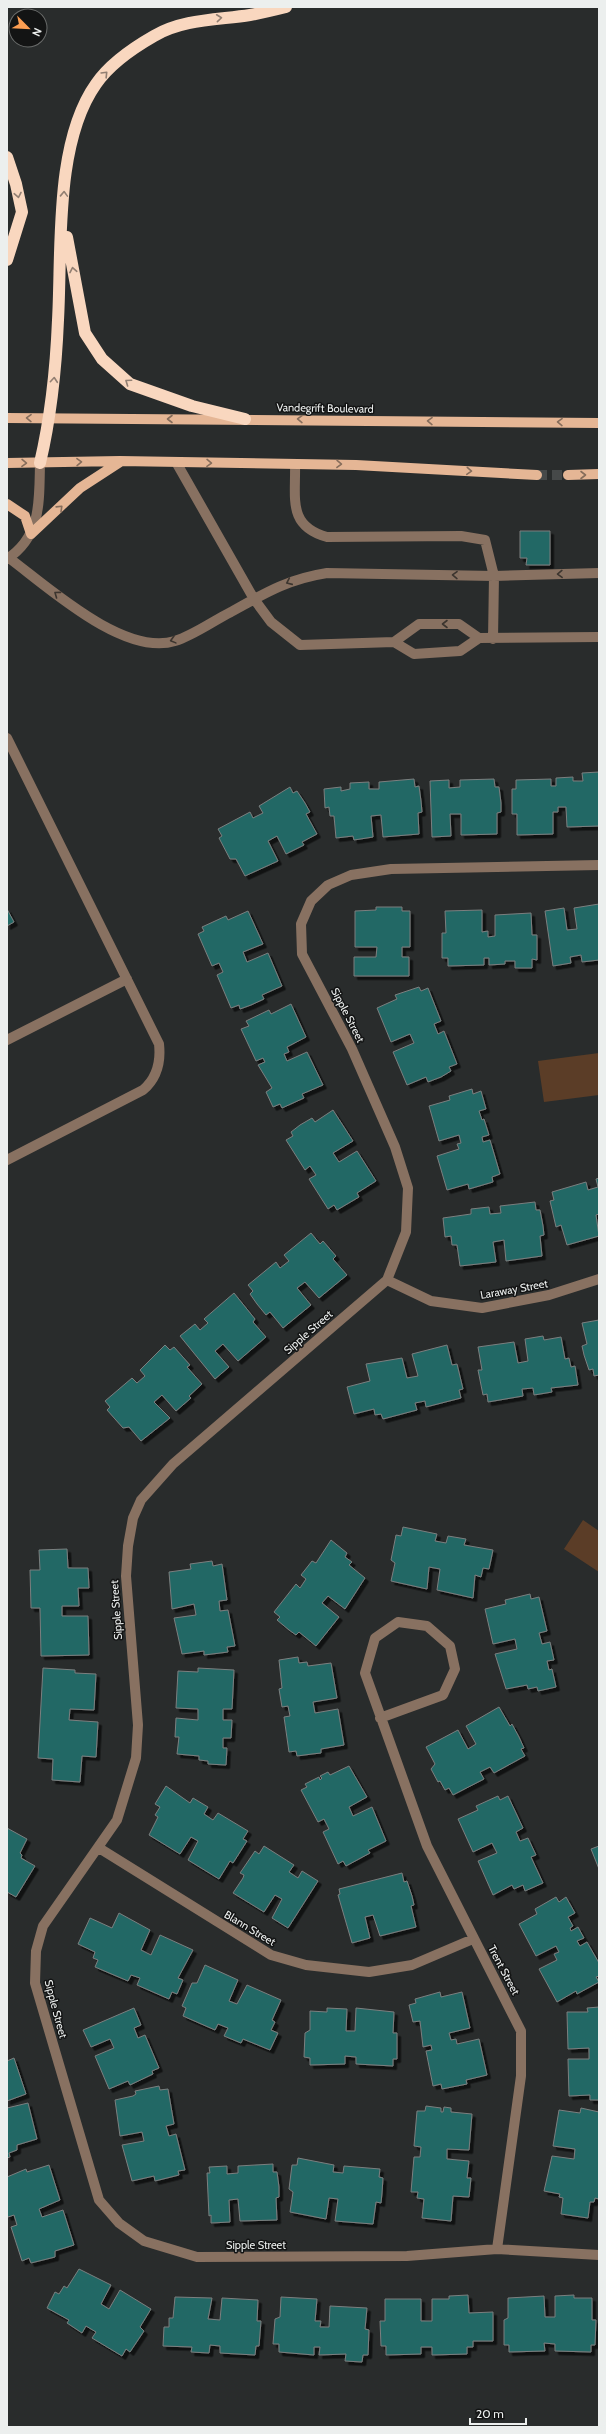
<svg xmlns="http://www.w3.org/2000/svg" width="606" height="2434" viewBox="0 0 606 2434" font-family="Cabin,sans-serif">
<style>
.green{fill:#5b3d27}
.building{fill:#246765;stroke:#7b7f7f;filter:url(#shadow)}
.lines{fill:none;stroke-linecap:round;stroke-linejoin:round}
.major-tunnel{stroke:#464949;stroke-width:10;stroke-dasharray:10 5;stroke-linecap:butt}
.minor{stroke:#887161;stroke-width:10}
.major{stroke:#e5b695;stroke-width:10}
.highway{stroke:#f9d7bf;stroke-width:12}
.oneway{stroke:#927f72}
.oneway2{stroke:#866d5b}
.oneway3{stroke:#3c352f}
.labels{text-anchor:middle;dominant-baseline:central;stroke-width:3;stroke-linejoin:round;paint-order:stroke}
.street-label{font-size:11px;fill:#ecefee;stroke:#131414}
</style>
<defs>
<filter id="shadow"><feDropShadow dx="3.5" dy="3.5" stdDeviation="0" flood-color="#0009"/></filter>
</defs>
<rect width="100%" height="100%" fill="#292c2c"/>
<path class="green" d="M599 1053V1095L544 1102 538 1061Z
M583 1520 599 1531V1572L564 1549Z"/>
<path class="building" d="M520 531H550V565H526L527 558H520Z
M599 772V826L567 827 566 807H558V812H553V834L517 835V814H512V789H516V780L551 779V786H556V778L573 777V781H583L582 773Z
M414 779 415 787 419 786 421 801 422 812 418 813 419 834 383 837 381 815 371 816 373 837 354 840 353 836 336 838 334 816H330L329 807 325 808 324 789 341 787V791L350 789V783L369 782V789H379V782Z
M494 779 495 787H499L501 803V812L497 813V834L461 835V814H450L451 836 432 837 430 781 449 780V788L460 787V780Z
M290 787 293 793 297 791 305 803 310 812 306 814 317 834 302 842 304 845 286 854 277 836 268 841 278 861 245 876 236 859H230L219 838 222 836 218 829 250 812 253 818 263 813 259 806Z
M599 904V960L582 962 581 955 570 957 571 963 553 966 545 911 564 908 567 930 577 929 574 908Z
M376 907H402V911H410V947H402V957H409V976H354V957H376L377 947H355V911L376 910Z
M7 909 14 922 7 926Z
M482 910V932L488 931V937L495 936V915L531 913 532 935H537V960L532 959V968H515V961H505V964L489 965V958H484V965L448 966V958H442V933H446L445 911Z
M248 911 263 944 243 952 247 962 268 953 282 986 262 995 264 999 251 1005 240 1009 239 1005 231 1008 217 975 223 972 219 963 212 966 198 934 204 931 202 927 226 916 228 920Z
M419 987 421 991 428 988 441 1021 434 1024 438 1034 444 1031 457 1064 449 1067 451 1071 441 1077 428 1082 426 1077 407 1085 393 1052 414 1043 410 1034 391 1042 377 1008 397 999 395 995Z
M291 1004 306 1037 287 1047 289 1052 284 1054 287 1061 307 1052 323 1085 302 1094 304 1098 282 1108 280 1104 273 1107 266 1092 272 1088 258 1065 265 1062 263 1058 256 1061 241 1029 249 1026 246 1021 269 1010 271 1014Z
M472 1089 473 1094 481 1091 486 1109 479 1111 482 1120 484 1119 489 1135 482 1137 483 1142 490 1140 500 1174 492 1177 493 1182 469 1189 468 1184 447 1190 437 1156 459 1149 457 1144 461 1143 459 1135 439 1141 429 1106 450 1100 449 1096Z
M333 1110 353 1141 333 1153 339 1162 357 1151 376 1181 357 1193 359 1197 337 1210 334 1205 328 1209 309 1179 316 1175 310 1166 305 1170 286 1140 293 1136 291 1132 300 1125 312 1118 315 1122Z
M599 1178V1214L596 1215 599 1236 567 1245 561 1225 556 1227 550 1201 554 1200 552 1192 586 1182 588 1190 598 1187 596 1179Z
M535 1202 536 1210H540L543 1226 544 1235 540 1236 542 1256 506 1261 504 1240 493 1242 496 1262 460 1266 457 1245H452L451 1236 445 1237 443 1218 471 1214V1209L489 1207 490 1214 501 1213 500 1206Z
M311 1233 320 1244 323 1241 336 1256 333 1259 347 1275 319 1298 305 1282 297 1288 311 1305 283 1328 270 1312 266 1315 257 1304 250 1294 253 1291 248 1285 276 1262 280 1268 289 1261 284 1255Z
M234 1293 255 1319 253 1322 266 1337 238 1361 223 1344 215 1351 229 1367 215 1379 180 1336 195 1324 200 1330 208 1323 204 1319Z
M599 1320V1375L594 1376 593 1369 589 1370 584 1355 582 1346 587 1344 582 1323Z
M543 1336 544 1340 561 1337 565 1359 569 1358 571 1367 575 1366 578 1385 551 1388 552 1392 534 1395 533 1388 522 1389 523 1396 488 1402 487 1394 483 1395 478 1370H482L478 1347 514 1342 518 1363 528 1361 525 1339Z
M165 1345 170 1350 174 1347 190 1365 187 1367 202 1384 189 1396 191 1398 176 1411 162 1395 154 1402 170 1418 141 1441 129 1427 123 1428 107 1410 110 1407 105 1401 132 1378 137 1383 145 1376 140 1370Z
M447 1345 452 1365 457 1364 463 1389 459 1390 461 1398 426 1407 425 1401 415 1403 417 1410 383 1419 381 1414 375 1415 374 1409 354 1414 347 1387 370 1381 366 1364 402 1358 407 1378 418 1376 412 1354Z
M403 1527 437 1534 435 1541 446 1543 448 1536 466 1539 464 1545 493 1550 489 1569 483 1568 481 1577 475 1575 473 1598 437 1590 440 1569 429 1567 427 1589 391 1581 395 1563 391 1560 396 1535 401 1536Z
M331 1540 347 1553 345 1557 352 1562 349 1565 365 1578 345 1609 328 1596 322 1603 339 1617 316 1646 299 1632 296 1635 289 1630 277 1620 280 1617 274 1612 296 1584 300 1588 306 1579 301 1575 312 1561 316 1563Z
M67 1549 68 1568H88L89 1588H78L79 1606H62V1616H88L89 1655 41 1656 40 1608H31L30 1570H40L39 1550Z
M212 1561 213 1566 222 1564 227 1600 219 1601 220 1611 228 1610 235 1646 227 1647 228 1652 204 1655V1651L182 1654 174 1618 196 1615 194 1604 172 1609 169 1572 191 1569 190 1564Z
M530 1594 531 1599 539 1597 547 1631 539 1633 542 1644 550 1642 554 1660 547 1661 549 1670 552 1669 556 1687 538 1691 537 1687 528 1689 527 1685 506 1689 495 1654 517 1649 515 1639 493 1644 485 1609 506 1604 505 1600Z
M298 1657 299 1663 307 1662 308 1666 331 1663 337 1698 313 1702 315 1713 338 1709 344 1745 321 1749V1753L312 1754 297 1756 296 1751 289 1752 284 1717 290 1716 288 1706 282 1707 279 1689 282 1688 279 1660Z
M43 1668 75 1670V1673L96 1674 94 1710 70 1709 69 1720 98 1722 96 1757 82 1756 80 1782 52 1780 53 1759 38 1758Z
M198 1668 234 1670 232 1709H223V1720H232L231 1738H223V1748H227L226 1765 208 1764V1761L199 1760V1756L177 1754 179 1737H175L176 1718 198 1720V1709L176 1708 178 1671 198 1672Z
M499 1707 510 1726 512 1724 519 1737 524 1748 521 1749 525 1756 494 1773 490 1767 480 1772 484 1779 453 1795 449 1788 445 1790 440 1781 438 1782 431 1769 435 1764 426 1747 458 1730 468 1749 476 1744 466 1726Z
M349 1766 367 1797 349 1807 353 1816 372 1807 386 1841 368 1850 370 1853 346 1866 343 1861 338 1864 323 1832 329 1829 324 1819 318 1822 301 1790 307 1787 305 1784 319 1777 320 1780 322 1778 320 1776 328 1772 330 1775Z
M166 1786 190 1803 193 1798 208 1807 204 1814 213 1820 218 1813 248 1831 243 1839 247 1841 233 1863 230 1861 219 1879 188 1860 198 1841 191 1837 180 1854 149 1835 158 1817 155 1815 160 1807 155 1804Z
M498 1796 500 1800 508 1796 523 1828 516 1832 520 1841 528 1838 536 1855 531 1857 543 1883 525 1891 523 1885 514 1889 512 1885 493 1895 478 1861 497 1853 492 1843 473 1852 458 1819 478 1810 476 1806Z
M7 1828 27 1839 20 1853 22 1855 21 1858 35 1866 16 1897 7 1892Z
M264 1846 294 1865 289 1872 298 1878 302 1871 318 1881 288 1928 272 1918 282 1899 275 1895 264 1912 233 1893 243 1878 244 1875 240 1873 255 1851 259 1854Z
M599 1846V1869L591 1849Z
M402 1873 404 1882 407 1881 412 1896 414 1905 411 1906 416 1927 380 1936 373 1915 365 1917 370 1938 352 1943 338 1895 340 1894 339 1889Z
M556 1897 559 1902 566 1897 575 1913 568 1917 573 1926 570 1928 571 1931 578 1927 584 1938 577 1941 580 1946 587 1942 599 1963V1976L596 1977 599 1982 577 1994 576 1991 557 2002 539 1969 557 1960 554 1954 559 1952 556 1946 536 1956 519 1924 537 1914 535 1909Z
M119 1913 150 1930 141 1950 151 1955 160 1935 193 1950 178 1978 183 1980 177 1994 172 1992 169 1999 137 1985 140 1978 131 1975 128 1981 95 1967 98 1960 93 1958 95 1952 78 1944 90 1918 112 1928Z
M205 1965 238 1980 229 2001 237 2004 247 1985 281 2000 272 2020 275 2022 271 2030 278 2033 270 2050 243 2039 241 2043 224 2036 228 2028 218 2024 215 2030 183 2016 186 2008 182 2006 192 1983H197Z
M440 1992 441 1997 462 1992 470 2028 449 2033 451 2040 456 2039 457 2044 479 2039 487 2075 466 2080 467 2084 442 2089 441 2084 433 2086 426 2051 432 2050 431 2045 423 2047 420 2021 413 2022 409 2005 416 2003 415 1999Z
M599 2007V2100H590V2095L569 2096 568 2059H589V2048L568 2049 567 2012H588L587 2008Z
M134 2008 141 2025 134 2028 138 2038 145 2035 159 2068 152 2071 153 2074 130 2085 128 2081 109 2089 95 2056 114 2048 110 2039 91 2047 83 2030Z
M327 2008 347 2009 346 2031H355L356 2008 394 2012 393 2033H397V2059H393V2066L356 2064V2057L345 2056V2064L310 2065V2058L304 2057 305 2033 310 2030V2011L327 2012Z
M14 2058 26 2094 7 2101V2061Z
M159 2086 160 2090 168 2089 174 2124 166 2126 169 2136 176 2134 185 2170 178 2171 179 2175 155 2181 154 2176 132 2181 122 2145 144 2141 142 2132 120 2136 115 2100 133 2096 136 2094 135 2091Z
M28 2103 37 2139 17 2145V2150L9 2153 10 2157 7 2158V2108Z
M426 2106 441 2108V2112H443L444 2107 451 2108V2112L472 2114 469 2150 447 2149V2159L469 2161 467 2178H471L469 2197 453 2196 451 2221 422 2218 424 2199 417 2198 418 2192H411L414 2157H420L421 2147 414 2146 417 2111H425Z
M581 2108 599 2112V2199L595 2198 594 2202H590L588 2218 561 2214 563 2198 559 2197 560 2194 544 2191 552 2156 574 2159 575 2149 553 2146 559 2110 580 2113Z
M298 2158 334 2165 333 2172 343 2173 344 2166 380 2169 379 2177 383 2178 382 2193 381 2203 376 2202 373 2224 335 2221 338 2199 329 2198 326 2219 290 2212 293 2192 289 2189 292 2165H297Z
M273 2164V2172H277L279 2187V2197L276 2198 277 2220 240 2221 238 2199 229 2200 230 2222 211 2223V2215L209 2216 207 2173H210L209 2167 227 2166V2174L238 2173V2166Z
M49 2165 60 2200 39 2209 42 2217 63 2210 74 2245 55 2251V2257L31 2263 29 2258 22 2261 11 2227 17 2225 14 2215 8 2217 7 2215V2177L26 2169 27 2172Z
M79 2269 111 2285 101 2304 109 2309 120 2290 151 2309 140 2327 144 2331 130 2352 126 2349 122 2356 92 2338 96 2332 86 2326 82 2333 67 2323 69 2320 47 2308 55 2292 59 2294 64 2286 67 2288Z
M468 2295 469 2313 493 2312V2341H473V2347H467V2354L432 2355V2347H421V2354L386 2355V2346H381L380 2321H385V2299H421V2321H432V2299H449V2296Z
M574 2295V2298H592V2320H596L595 2345H591V2352L555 2351V2344L544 2343 545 2351 509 2352V2345H504V2320L508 2318V2298L544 2296 545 2317H555V2296Z
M175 2297 212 2298 208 2319 220 2320 222 2298 258 2300 257 2321H261L259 2346H256L255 2355 220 2353V2346L210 2345 209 2353 191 2352 192 2347 163 2346 164 2327H169V2318H173Z
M281 2297 317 2299 315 2321H321L320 2327H329L330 2306 367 2308 365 2329 369 2330 368 2355H363L362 2362 345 2361 346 2354 319 2355 320 2347H314V2355L279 2352V2344H273L275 2319 280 2317Z"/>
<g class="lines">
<path class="major-tunnel" d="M537 475H568"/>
<path class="minor" d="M176 462 254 599 271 622 300 645 394 642 414 654 460 651 479 638
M295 464C296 498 287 526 327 537L461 536 485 540 494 576 493 639
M9 558C48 587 124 657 175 641 194 635 213 621 231 612 265 593 288 579 327 573L494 576 599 573
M7 559C42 536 39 501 40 463
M394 642 419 624H459L479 638 599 637
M7 738 159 1044C161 1062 157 1078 143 1090L7 1160
M599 865 391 869 351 875 328 885 311 901 301 924 302 954 352 1049 395 1147 408 1188 406 1232 387 1280 173 1464 141 1500 133 1518 128 1546 126 1576 138 1725 136 1758 117 1820 43 1926 36 1951 35 1983 99 2200 119 2223 144 2241 197 2257 407 2256 497 2249 599 2255
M7 1040 127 979
M387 1280 431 1301 482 1308 549 1295 599 1279
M380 1718 443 1695 455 1669 450 1646 427 1626 398 1622 375 1638 365 1673 427 1846 521 2031V2076L497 2249
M99 1848 271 1955 306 1965 369 1972 412 1965 473 1939"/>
<path class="major" d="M7 418 599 423
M7 463 120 461 356 465 537 475
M568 475 599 474
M7 504 25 516 31 534 80 488 120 462"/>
<path class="highway" d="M7 157 16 184 22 212 7 260
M67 237 85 333 102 359 130 384 192 406 245 419
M40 463C51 416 56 369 58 320 62 250 54 143 96 84 109 65 133 48 154 36 183 19 218 20 250 15 262 13 274 10 286 7"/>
</g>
<defs><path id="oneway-chevron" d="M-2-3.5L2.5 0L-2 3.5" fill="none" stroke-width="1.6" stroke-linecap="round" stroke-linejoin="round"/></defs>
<g class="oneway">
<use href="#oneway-chevron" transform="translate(219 18) rotate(-6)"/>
<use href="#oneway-chevron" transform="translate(105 74) rotate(-46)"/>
<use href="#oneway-chevron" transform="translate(64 194) rotate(-88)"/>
<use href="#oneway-chevron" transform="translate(18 195) rotate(79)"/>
<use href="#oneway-chevron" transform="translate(73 270) rotate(-101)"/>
<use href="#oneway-chevron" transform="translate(54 380) rotate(-85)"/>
<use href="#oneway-chevron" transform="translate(128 382) rotate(-145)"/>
</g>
<g class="oneway2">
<use href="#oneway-chevron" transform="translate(29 418) rotate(-179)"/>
<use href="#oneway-chevron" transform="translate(170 419) rotate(-180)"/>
<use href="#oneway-chevron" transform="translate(300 419) rotate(-179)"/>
<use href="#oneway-chevron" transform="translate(430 421) rotate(-179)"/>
<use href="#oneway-chevron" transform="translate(560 422) rotate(-179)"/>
<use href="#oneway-chevron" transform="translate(79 462) rotate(-1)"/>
<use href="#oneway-chevron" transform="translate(24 463) rotate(1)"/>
<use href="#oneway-chevron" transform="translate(209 463) rotate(1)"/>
<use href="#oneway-chevron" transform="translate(339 464) rotate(1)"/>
<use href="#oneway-chevron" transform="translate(469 471) rotate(4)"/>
<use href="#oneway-chevron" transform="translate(583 475)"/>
<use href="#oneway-chevron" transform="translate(60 508) rotate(-44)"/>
</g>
<g class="oneway3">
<use href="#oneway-chevron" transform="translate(560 574) rotate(178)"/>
<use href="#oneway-chevron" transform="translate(455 575) rotate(-179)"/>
<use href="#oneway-chevron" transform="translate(289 582) rotate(156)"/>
<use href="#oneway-chevron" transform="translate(57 594) rotate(-144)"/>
<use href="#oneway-chevron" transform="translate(445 624) rotate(180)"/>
<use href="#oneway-chevron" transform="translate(173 640) rotate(165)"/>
</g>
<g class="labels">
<g class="street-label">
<text transform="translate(325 408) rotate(1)">Vandegrift Boulevard</text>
<text transform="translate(348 1015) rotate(63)">Sipple Street</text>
<text transform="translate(514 1289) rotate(-10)">Laraway Street</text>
<text transform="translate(308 1332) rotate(-41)">Sipple Street</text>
<text transform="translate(116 1610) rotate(-94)">Sipple Street</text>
<text transform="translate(250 1928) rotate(31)">Blann Street</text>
<text transform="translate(504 1970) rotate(62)">Trent Street</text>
<text transform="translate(56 2009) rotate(75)">Sipple Street</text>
<text x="256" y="2245">Sipple Street</text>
</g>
</g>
<rect width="606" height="2434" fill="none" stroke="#ecefee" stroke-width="16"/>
<g transform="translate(28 28) rotate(114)"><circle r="19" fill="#131414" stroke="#6a6c6b"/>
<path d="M0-3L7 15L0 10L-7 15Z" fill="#fc9e52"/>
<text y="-6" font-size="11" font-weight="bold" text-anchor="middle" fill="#ecefee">N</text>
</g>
<path d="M470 2418v6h56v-6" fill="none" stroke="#ecefee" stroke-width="2"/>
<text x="476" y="2418" font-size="12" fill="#ecefee" stroke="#131414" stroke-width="3" paint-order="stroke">20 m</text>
</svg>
